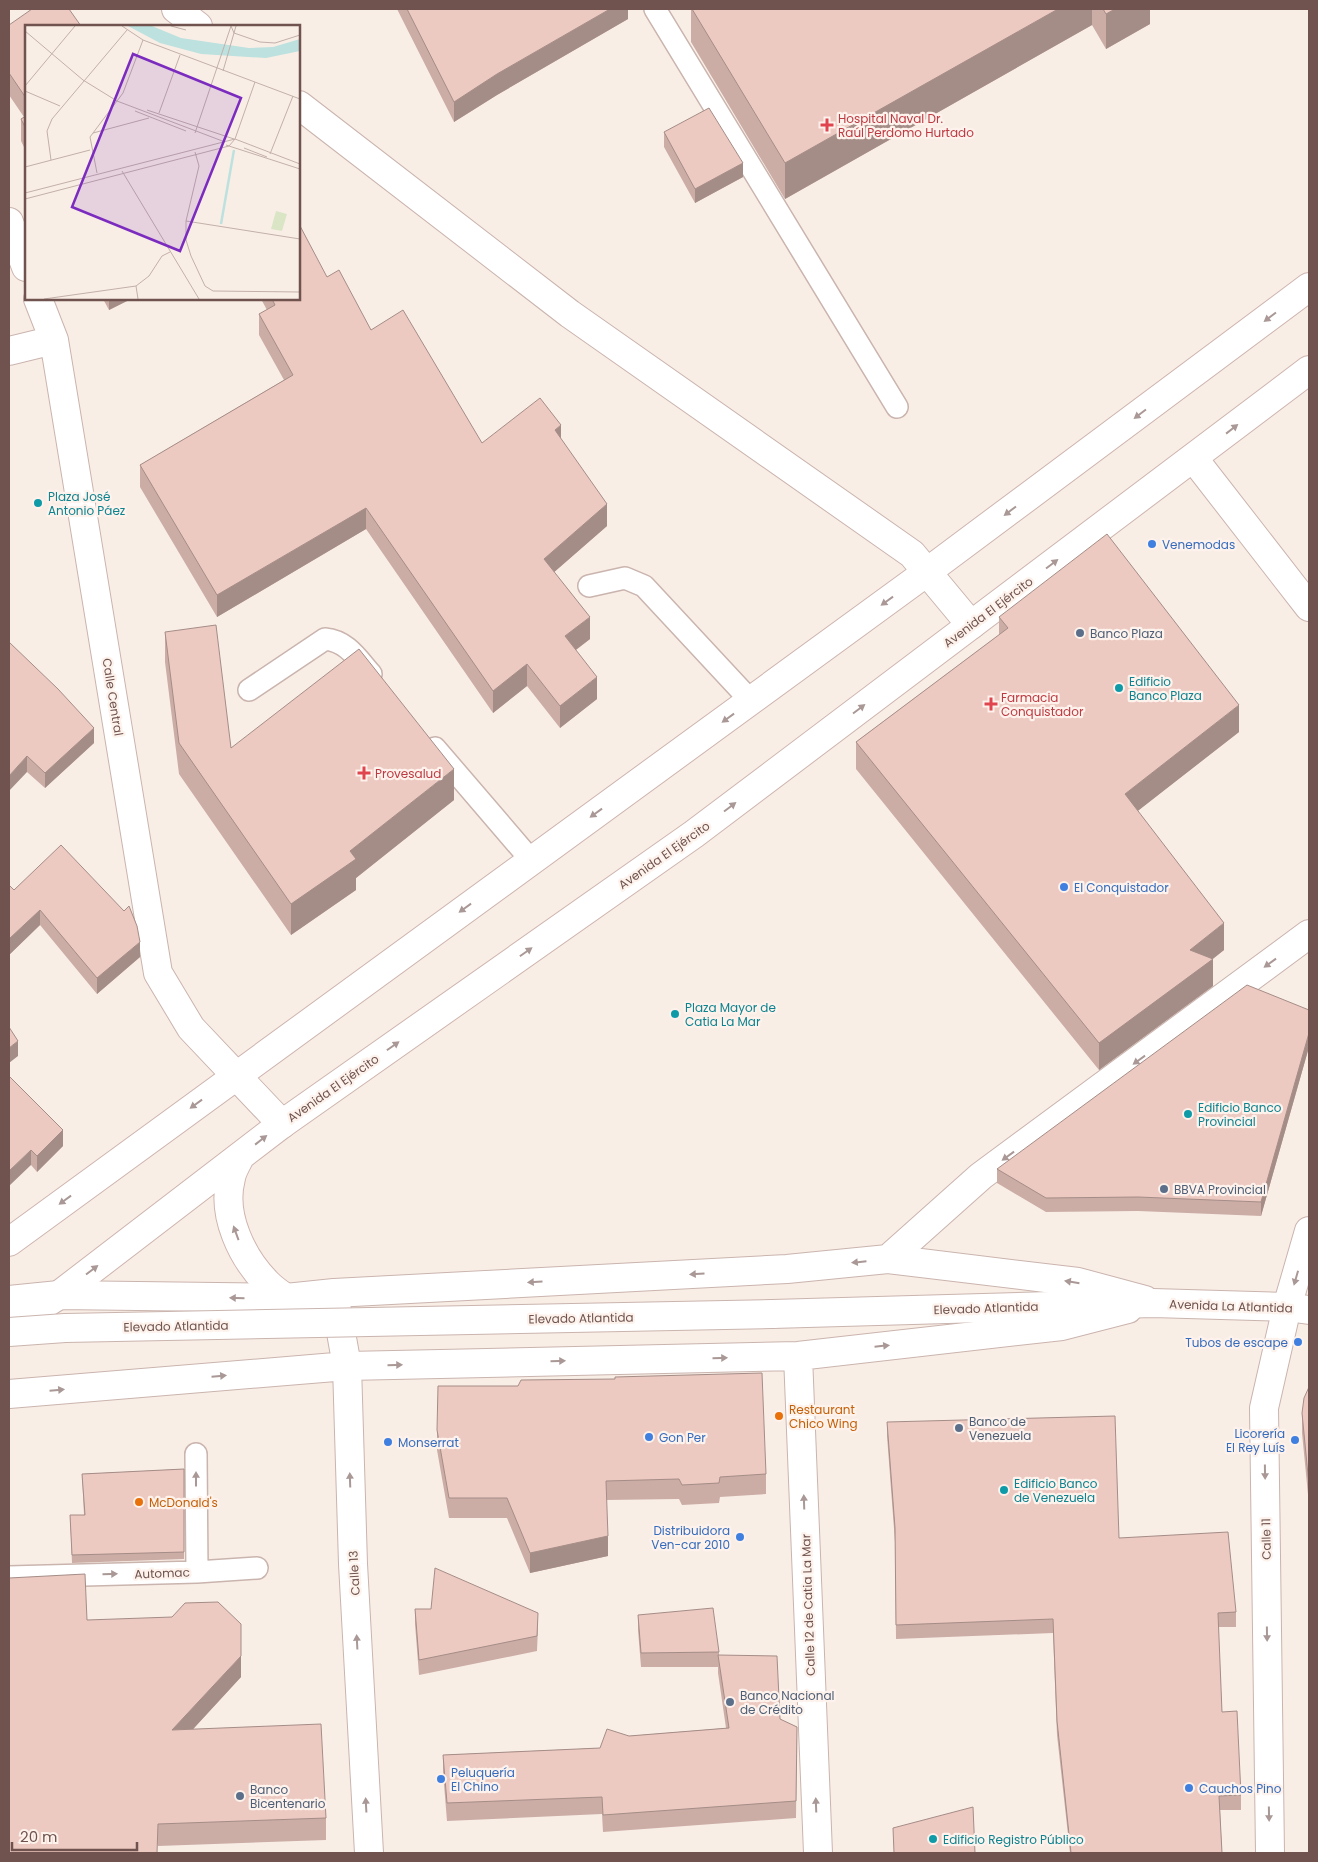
<svg xmlns="http://www.w3.org/2000/svg" width="1318" height="1862" viewBox="0 0 1318 1862" font-family="Poppins,sans-serif">
<style>
.lines{fill:none;stroke-linecap:round;stroke-linejoin:round}
.service-casing{stroke:#cab4ae;stroke-width:24}
.minor-casing{stroke:#cab4ae;stroke-width:30}
.tertiary-casing{stroke:#cab4ae;stroke-width:30}
.secondary-casing{stroke:#ceb5af;stroke-width:30}
.service{stroke:#fff;stroke-width:21}
.minor{stroke:#fff;stroke-width:28}
.tertiary{stroke:#fff;stroke-width:28}
.secondary{stroke:#fff;stroke-width:28}
.tertiary-bridge-casing{stroke:#cab4ae;stroke-width:30;stroke-linecap:butt}
.tertiary-bridge{stroke:#fff;stroke-width:28}
.wall{fill:#cbada6}
.shaded-wall{fill:#a58d87}
.building{fill:#ecc9c1;stroke:#a58d87}
.oneway{fill:#a99895}
.health-dot{fill:#e0444e;stroke:#fdf2ec;stroke-width:2}
.culture-dot{fill:#0f9aa8;stroke:#fdf2ec;stroke-width:2}
.shop-dot{fill:#3f7fe0;stroke:#fdf2ec;stroke-width:2}
.service-dot{fill:#5c6f8a;stroke:#fdf2ec;stroke-width:2}
.food-dot{fill:#e8710a;stroke:#fdf2ec;stroke-width:2}
.labels{text-anchor:middle;dominant-baseline:central;stroke-width:4.5;stroke-linejoin:round;paint-order:stroke}
.health-label{font-size:12px;fill:#be3a42;stroke:#fdf2ec;text-anchor:start}
.culture-label{font-size:12px;fill:#0d838f;stroke:#fdf2ec;text-anchor:start}
.shop-label{font-size:12px;fill:#366cbe;stroke:#fdf2ec;text-anchor:start}
.street-label{font-size:12px;fill:#70534e;stroke:#fdf2ec}
.service-label{font-size:12px;fill:#4e5e75;stroke:#fdf2ec;text-anchor:start}
.food-label{font-size:12px;fill:#c56008;stroke:#fdf2ec;text-anchor:start}
.inset-river{fill:none;stroke:#bde1de;stroke-width:2.5}
.inset-road{fill:none;stroke:#c2b0a9;stroke-width:1}
.view{fill:#7b2cbf;fill-opacity:0.15;stroke:#7b2cbf;stroke-width:2.5}
.inset-edge{fill:none;stroke:#70534e;stroke-width:2.5}
</style>
<rect width="100%" height="100%" fill="#f9eee6"/>
<g class="lines">
<g class="service-casing">
<path id="service" d="M655 9 897 407
M589 586 625 578 644 586 751 701
M249 690 325 639C347 641 357 658 371 674
M435 748 531 860
M197 1572 257 1568
M9 1577 197 1572 196 1454"/>
</g>
<g class="minor-casing">
<path id="minor" d="M176 9 198 26
M299 105 570 314 912 554 971 625
M9 222 26 267
M38 299 54 340
M9 351 54 340 158 973 191 1028 282 1124
M1194 459 1309 607
M888 1259 981 1176 1309 934
M335 1299 347 1366 353 1564 369 1853
M9 1300 59 1295 286 1298 334 1293 787 1269 888 1259 1078 1282 1145 1300
M798 1356 818 1853
M9 1394 347 1366 798 1356 1062 1326 1128 1309
M1270 1853 1264 1408 1287 1307 1309 1231"/>
</g>
<g class="tertiary-casing">
<path id="tertiary" d="M772 1314 1153 1303 1287 1307 1309 1310"/>
</g>
<g class="secondary-casing">
<path id="secondary" d="M240 1157C237 1163 232 1171 231 1178 221 1215 242 1258 268 1284 273 1289 280 1294 286 1298
M9 1242 927 572 1309 287
M9 1327 59 1295 282 1124 694 834 1309 370"/>
</g>
<use href="#service" class="service"/>
<use href="#minor" class="minor"/>
<use href="#tertiary" class="tertiary"/>
<use href="#secondary" class="secondary"/>
<g class="tertiary-bridge-casing">
<path id="tertiary-bridge" d="M9 1332 65 1328 772 1314"/>
</g>
<use href="#tertiary-bridge" class="tertiary-bridge"/>
</g>
<path class="wall" d="M397 9H628V19L497 95 454 122Z
M691 9H1150V24L1106 49 1092 25 785 199 691 42Z
M9 25 26 26V151L21 141V119L24 117 9 95Z
M664 132 743 177 695 203 664 147Z
M327 277 371 330 482 443 561 439 607 526 554 572 590 639 576 650 597 699 560 728 527 686 493 713 366 529 217 617 140 487V465L284 380 259 335V314L267 310 261 299H299Z
M103 299H131L109 310Z
M999 617 1239 732 1137 811 1224 950 1213 959V986L1099 1070 856 769V742L999 635Z
M165 632 231 748 454 800 356 878V890L291 935 179 774 165 662Z
M9 642 94 743 45 788 27 772Z
M9 885 14 890 140 957 97 994 40 925 9 955Z
M1309 1010V1047L1261 1216 1138 1211 1046 1212 997 1183V1169Z
M9 1076 63 1146 37 1172 31 1165Z
M1309 1387V1505L1302 1433V1413Z
M887 1422 1119 1538 1236 1612V1627H1218L1222 1712 1241 1795V1810H1220L1222 1853H1070L1057 1735 1053 1633 896 1639 895 1542 887 1436Z
M437 1430 766 1474V1494L720 1497 719 1503 682 1505 679 1499 606 1500 608 1556 530 1573 507 1518H449L437 1450Z
M184 1469V1559L72 1563 70 1515H84L82 1474Z
M415 1609 538 1627 537 1651 419 1675 415 1624Z
M638 1615 719 1652V1655L780 1719 797 1727 796 1818 603 1832 602 1814 447 1821 443 1772V1755L600 1748 629 1736 726 1728 718 1673V1667H641L638 1630Z
M87 1620 241 1677 193 1729 326 1818V1840L158 1846Z"/>
<path class="shaded-wall" d="M610 9H628V19L497 95 454 122V102L497 74Z
M1058 9H1092V25L785 199V163Z
M1115 9H1150V24L1106 49V14Z
M743 163V177L695 203V189Z
M109 299H131L109 310Z
M561 425V447L555 430Z
M607 504V526L544 581V559Z
M366 508V529L217 617V595Z
M590 617V639L565 658V636Z
M527 664V686L493 713V691Z
M597 677V699L560 728V706Z
M1239 705V732L1125 821V794Z
M94 728V743L45 788V773Z
M27 756V772L9 791V776Z
M454 769V800L356 878V890L291 935V904L350 851Z
M40 910V925L9 955V939Z
M1224 923V950L1206 964 1213 959V986L1099 1070V1043L1190 950Z
M140 942V957L97 994V978Z
M1309 1033V1047L1261 1216V1202Z
M18 1041V1056L9 1063V1048Z
M63 1130V1146L37 1172V1156Z
M31 1150V1165L9 1186V1171Z
M608 1536V1556L530 1573V1553Z
M241 1656V1677L172 1752V1730Z"/>
<path class="building" d="M32 9H69L81 26H26V98L9 73V25Z
M407 9H610L497 74 454 102Z
M692 9H1058L785 163Z
M1103 9H1115L1106 14Z
M709 108 743 163 695 189 664 132Z
M26 116V129L21 119Z
M299 224 327 277 339 270 371 330 403 310 482 443 540 398 561 425 555 430 607 504 544 559 590 617 565 636 597 677 560 706 527 664 493 691 366 508 217 595 140 465 293 375 259 314 275 305 272 299H299Z
M1107 534 1239 705 1125 794 1224 923 1190 950 1213 959 1099 1043 856 742 1008 628 999 617Z
M216 625 231 748 359 649 454 769 350 851 356 859 291 904 179 743 165 632Z
M9 642 58 689 94 728 45 773 27 756 9 776Z
M61 845 124 911 129 906 137 926 140 942 97 978 40 910 9 939V885L14 890Z
M1247 985 1309 1010V1033L1261 1202 1138 1197 1046 1198 997 1169Z
M9 1027 18 1041 9 1048Z
M9 1076 63 1130 37 1156 31 1150 9 1171Z
M762 1373 766 1474 720 1477 719 1483 682 1485 679 1479 606 1481 608 1536 530 1553 507 1498H449L437 1430 438 1386H518L521 1380 615 1379V1377Z
M1309 1387V1485L1302 1413 1304 1398Z
M1115 1416 1119 1538 1228 1532 1236 1612 1218 1613 1222 1712 1237 1711 1241 1795 1219 1796 1222 1853H1071L1057 1721 1053 1619 896 1625 895 1528 887 1422Z
M184 1469V1552L72 1555 70 1515H85L82 1474Z
M435 1568 538 1613 537 1636 419 1660 415 1609H431Z
M85 1574 87 1620 172 1617 185 1603 218 1602 241 1624V1656L172 1730 321 1724 326 1818 158 1824 157 1853H9V1578Z
M713 1608 719 1652 641 1653 638 1615Z
M718 1655 777 1656 780 1719 797 1727 796 1801 603 1815 602 1797 447 1803 443 1755 600 1748 607 1729 629 1736 729 1728Z
M973 1807 975 1853H894L893 1828Z"/>
<defs><path id="oneway-solid" d="M-6-.8H1V-3.2L6.5 0L1 3.2V.8H-6Z" transform="scale(1.25)"/></defs>
<g class="oneway">
<use href="#oneway-solid" transform="translate(1270 317) rotate(143)"/>
<use href="#oneway-solid" transform="translate(1140 414) rotate(143)"/>
<use href="#oneway-solid" transform="translate(1232 429) rotate(-38)"/>
<use href="#oneway-solid" transform="translate(1010 511) rotate(143)"/>
<use href="#oneway-solid" transform="translate(1052 564) rotate(-37)"/>
<use href="#oneway-solid" transform="translate(887 601) rotate(144)"/>
<use href="#oneway-solid" transform="translate(859 709) rotate(-37)"/>
<use href="#oneway-solid" transform="translate(728 718) rotate(144)"/>
<use href="#oneway-solid" transform="translate(730 807) rotate(-37)"/>
<use href="#oneway-solid" transform="translate(596 813) rotate(144)"/>
<use href="#oneway-solid" transform="translate(465 908) rotate(144)"/>
<use href="#oneway-solid" transform="translate(526 952) rotate(-35)"/>
<use href="#oneway-solid" transform="translate(1270 963) rotate(144)"/>
<use href="#oneway-solid" transform="translate(393 1046) rotate(-35)"/>
<use href="#oneway-solid" transform="translate(1139 1060) rotate(144)"/>
<use href="#oneway-solid" transform="translate(196 1104) rotate(144)"/>
<use href="#oneway-solid" transform="translate(261 1140) rotate(-38)"/>
<use href="#oneway-solid" transform="translate(1008 1156) rotate(144)"/>
<use href="#oneway-solid" transform="translate(65 1200) rotate(144)"/>
<use href="#oneway-solid" transform="translate(236 1233) rotate(-110)"/>
<use href="#oneway-solid" transform="translate(859 1262) rotate(174)"/>
<use href="#oneway-solid" transform="translate(92 1270) rotate(-37)"/>
<use href="#oneway-solid" transform="translate(697 1274) rotate(177)"/>
<use href="#oneway-solid" transform="translate(1296 1278) rotate(106)"/>
<use href="#oneway-solid" transform="translate(535 1282) rotate(177)"/>
<use href="#oneway-solid" transform="translate(1072 1282) rotate(-171)"/>
<use href="#oneway-solid" transform="translate(237 1298) rotate(-179)"/>
<use href="#oneway-solid" transform="translate(882 1346) rotate(-6)"/>
<use href="#oneway-solid" transform="translate(720 1358) rotate(-1)"/>
<use href="#oneway-solid" transform="translate(558 1361) rotate(-1)"/>
<use href="#oneway-solid" transform="translate(395 1365) rotate(-1)"/>
<use href="#oneway-solid" transform="translate(219 1376) rotate(-5)"/>
<use href="#oneway-solid" transform="translate(57 1390) rotate(-5)"/>
<use href="#oneway-solid" transform="translate(1265 1472) rotate(89)"/>
<use href="#oneway-solid" transform="translate(196 1479) rotate(-90)"/>
<use href="#oneway-solid" transform="translate(350 1480) rotate(-92)"/>
<use href="#oneway-solid" transform="translate(804 1502) rotate(-92)"/>
<use href="#oneway-solid" transform="translate(110 1574) rotate(-2)"/>
<use href="#oneway-solid" transform="translate(1267 1634) rotate(89)"/>
<use href="#oneway-solid" transform="translate(357 1642) rotate(-93)"/>
<use href="#oneway-solid" transform="translate(366 1805) rotate(-93)"/>
<use href="#oneway-solid" transform="translate(816 1805) rotate(-92)"/>
<use href="#oneway-solid" transform="translate(1269 1814) rotate(89)"/>
</g>
<g class="health-dot">
<path d="M824.5 117.5h5v5h5v5h-5v5h-5v-5h-5v-5h5z"/>
<path d="M988.5 696.5h5v5h5v5h-5v5h-5v-5h-5v-5h5z"/>
<path d="M361.5 765.5h5v5h5v5h-5v5h-5v-5h-5v-5h5z"/>
</g>
<g class="culture-dot">
<circle cx="38" cy="503" r="5"/>
<circle cx="1119" cy="688" r="5"/>
<circle cx="675" cy="1014" r="5"/>
<circle cx="1188" cy="1114" r="5"/>
<circle cx="1004" cy="1490" r="5"/>
<circle cx="933" cy="1839" r="5"/>
</g>
<g class="shop-dot">
<circle cx="1152" cy="544" r="5"/>
<circle cx="1064" cy="887" r="5"/>
<circle cx="1298" cy="1342" r="5"/>
<circle cx="649" cy="1437" r="5"/>
<circle cx="1295" cy="1440" r="5"/>
<circle cx="388" cy="1442" r="5"/>
<circle cx="740" cy="1537" r="5"/>
<circle cx="441" cy="1779" r="5"/>
<circle cx="1189" cy="1788" r="5"/>
</g>
<g class="service-dot">
<circle cx="1080" cy="633" r="5"/>
<circle cx="1164" cy="1189" r="5"/>
<circle cx="959" cy="1428" r="5"/>
<circle cx="730" cy="1702" r="5"/>
<circle cx="240" cy="1796" r="5"/>
</g>
<g class="food-dot">
<circle cx="779" cy="1416" r="5"/>
<circle cx="139" cy="1502" r="5"/>
</g>
<g class="labels">
<g class="health-label">
<text x="838" y="118">Hospital Naval Dr.<tspan x="838" dy="14">Raúl Perdomo Hurtado</tspan></text>
<text x="1001" y="697">Farmacia<tspan x="1001" dy="14">Conquistador</tspan></text>
<text x="375" y="773">Provesalud</text>
</g>
<g class="culture-label">
<text x="48" y="496">Plaza José<tspan x="48" dy="14">Antonio Páez</tspan></text>
<text x="1129" y="681">Edificio<tspan x="1129" dy="14">Banco Plaza</tspan></text>
<text x="685" y="1007">Plaza Mayor de<tspan x="685" dy="14">Catia La Mar</tspan></text>
<text x="1198" y="1107">Edificio Banco<tspan x="1198" dy="14">Provincial</tspan></text>
<text x="1014" y="1483">Edificio Banco<tspan x="1014" dy="14">de Venezuela</tspan></text>
<text x="943" y="1839">Edificio Registro Público</text>
</g>
<g class="shop-label">
<text x="1162" y="544">Venemodas</text>
<text x="1074" y="887">El Conquistador</text>
<text x="1288" y="1342" text-anchor="end">Tubos de escape</text>
<text x="1285" y="1433" text-anchor="end">Licorería<tspan x="1285" dy="14">El Rey Luís</tspan></text>
<text x="659" y="1437">Gon Per</text>
<text x="398" y="1442">Monserrat</text>
<text x="730" y="1530" text-anchor="end">Distribuidora<tspan x="730" dy="14">Ven-car 2010</tspan></text>
<text x="451" y="1772">Peluquería<tspan x="451" dy="14">El Chino</tspan></text>
<text x="1199" y="1788">Cauchos Pino</text>
</g>
<g class="street-label">
<text transform="translate(988 612) rotate(-37)">Avenida El Ejército</text>
<text transform="translate(113 697) rotate(81)">Calle Central</text>
<text transform="translate(664 855) rotate(-35)">Avenida El Ejército</text>
<text transform="translate(333 1088) rotate(-35)">Avenida El Ejército</text>
<text transform="translate(1231 1306) rotate(2)">Avenida La Atlantida</text>
<text transform="translate(986 1308) rotate(-2)">Elevado Atlantida</text>
<text transform="translate(581 1318) rotate(-1)">Elevado Atlantida</text>
<text transform="translate(176 1326) rotate(-1)">Elevado Atlantida</text>
<text transform="translate(1266 1539) rotate(-91)">Calle 11</text>
<text transform="translate(162 1573) rotate(-2)">Automac</text>
<text transform="translate(354 1573) rotate(-93)">Calle 13</text>
<text transform="translate(808 1605) rotate(-92)">Calle 12 de Catia La Mar</text>
</g>
<g class="service-label">
<text x="1090" y="633">Banco Plaza</text>
<text x="1174" y="1189">BBVA Provincial</text>
<text x="969" y="1421">Banco de<tspan x="969" dy="14">Venezuela</tspan></text>
<text x="740" y="1695">Banco Nacional<tspan x="740" dy="14">de Crédito</tspan></text>
<text x="250" y="1789">Banco<tspan x="250" dy="14">Bicentenario</tspan></text>
</g>
<g class="food-label">
<text x="789" y="1409">Restaurant<tspan x="789" dy="14">Chico Wing</tspan></text>
<text x="149" y="1502">McDonald's</text>
</g>
</g>
<g transform="translate(25 25)">
<rect width="275" height="275" fill="#f9eee6"/>
<path d="M251 186 262 189 257 206 246 204Z" fill="#dae5c6"/>
<path d="M103 1H127L156 13 224 23 248 22 275 14V26L241 33 176 29 135 18Z" fill="#bde1de"/>
<path class="inset-river" d="M196 199 209 125"/>
<path class="inset-road" d="M97 1 118 15 275 74M146 1 161 5M206 1 209 8 235 17 250 18 275 10M0 6 58 55 92 76 200 117M198 46 211 1M0 61 50 1M0 66 35 81M122 85 209 114M110 86 161 106M134 88 155 30M68 108 124 93M170 108 206 1M201 120 204 121 210 114 230 57M219 123 242 132M170 127 174 141 161 196 275 214M245 129 268 71M26 135 22 106 27 94 102 5M0 142 65 125M97 146 174 274M72 148 65 112 98 68 118 15M0 168 210 114 275 139M0 174 204 121 275 144M161 196V215L166 231 180 261 188 266 275 267M111 261 124 251 137 231 145 227M19 274 111 261 113 274"/>
<path class="view" d="M108 29 216 73 155 226 47 182Z"/>
<rect width="275" height="275" class="inset-edge"/>
</g>
<rect width="1318" height="1862" fill="none" stroke="#70534e" stroke-width="20"/>
<path d="M12 1842v8h125v-8" fill="none" stroke="#70534e" stroke-width="2.5"/>
<text x="20" y="1842" font-size="15" fill="#70534e" stroke="#fdf2ec" stroke-width="4" paint-order="stroke">20 m</text>
</svg>
